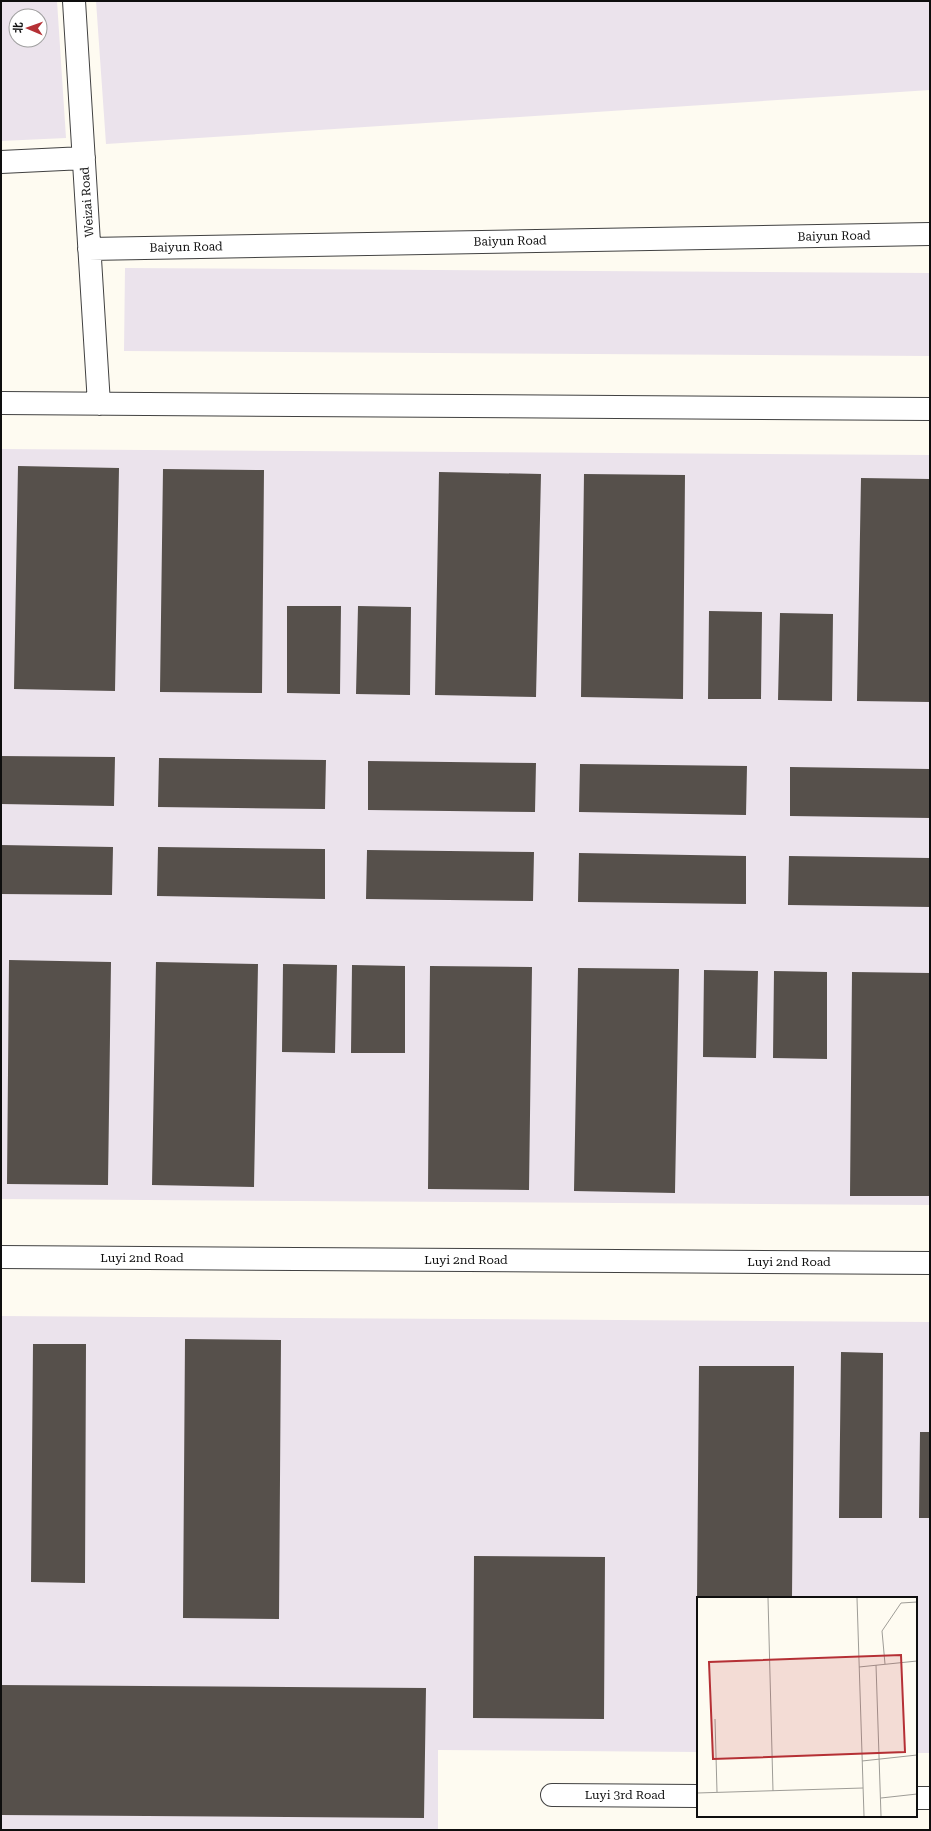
<svg xmlns="http://www.w3.org/2000/svg" width="931" height="1831" viewBox="0 0 931 1831" font-family="'Roboto Serif','Noto Sans SC',serif">
<style>
.industrial{fill:#ebe3ec;fill-rule:evenodd}
.building{fill:#56504b}
.lines{fill:none;stroke-linecap:round;stroke-linejoin:round}
.minor-casing{stroke:#414141;stroke-width:24}
.minor{stroke:#fff;stroke-width:22}
.labels{text-anchor:middle;dominant-baseline:central;stroke-width:4;stroke-linejoin:round;paint-order:stroke}
.street-label{font-size:12px;fill:#0e0e0e;stroke:#fff}
.inset-road{fill:none;stroke:#9e9c96;stroke-width:1}
.view{fill:#b53035;fill-opacity:0.15;stroke:#b53035;stroke-width:2}
.inset-edge{fill:none;stroke:#0e0e0e;stroke-width:2}
</style>
<rect width="100%" height="100%" fill="#fefbf1"/>
<path class="industrial" d="M1 1H57L66 138 1 141ZM16 16H40V40H16Z
M96 1H930V90L106 144Z
M125 268 930 273V356L124 351Z
M1 449 930 455V1205L1 1199Z
M1 1316 930 1322V1753H916V1598H698V1752L438 1750V1830H1Z"/>
<path class="building" d="M18 466 119 468 115 691 14 689Z
M163 469 264 470 262 693 160 692Z
M439 472 541 474 536 697 435 695Z
M584 474 685 475 683 699 581 697Z
M861 478 930 479V702L857 701Z
M287 606H341L340 694 287 693Z
M358 606 411 607 410 695 356 694Z
M709 611 762 612 761 699H708Z
M780 613 833 614 832 701 778 700Z
M1 756 115 757 114 806 1 804Z
M159 758 326 760 325 809 158 807Z
M368 761 536 763 535 812 368 810Z
M580 764 747 766 746 815 579 812Z
M790 767 930 769V818L790 816Z
M1 845 113 847 112 895 1 894Z
M158 847 325 849V899L157 896Z
M367 850 534 852 533 901 366 899Z
M579 853 746 856V904L578 902Z
M789 856 930 858V907L788 905Z
M9 960 111 962 108 1185 7 1184Z
M156 962 258 964 254 1187 152 1185Z
M283 964 337 965 335 1053 282 1052Z
M352 965 405 966V1053H351Z
M430 966 532 967 529 1190 428 1189Z
M578 968 679 969 675 1193 574 1191Z
M704 970 758 971 756 1058 703 1057Z
M774 971 827 972V1059L773 1058Z
M852 972 930 973V1196H850Z
M185 1339 281 1340 279 1619 183 1618Z
M33 1344H86L85 1583 31 1582Z
M841 1352 883 1353 882 1518H839Z
M699 1366H794L792 1598H697Z
M920 1432H930V1518H919Z
M474 1556 605 1557 604 1719 473 1718Z
M916 1615H918L917 1732H916Z
M1 1685 426 1688 424 1818 1 1815Z
M697 1692H698V1733H696Z"/>
<g class="lines">
<g class="minor-casing">
<path id="minor" d="M74 1 99 404
M1 162 84 158
M89 249 930 234
M1 403 930 409
M1 1257 930 1263
M552 1795 698 1796
M916 1798H930"/>
</g>
<use href="#minor" class="minor"/>
</g>
<g class="labels">
<g class="street-label">
<text transform="translate(87 202) rotate(-94)">Weizai Road</text>
<text transform="translate(834 236) rotate(-1)">Baiyun Road</text>
<text transform="translate(510 241) rotate(-1)">Baiyun Road</text>
<text transform="translate(186 247) rotate(-1)">Baiyun Road</text>
<text x="142" y="1258">Luyi 2nd Road</text>
<text x="466" y="1260">Luyi 2nd Road</text>
<text x="789" y="1262">Luyi 2nd Road</text>
<text x="625" y="1795">Luyi 3rd Road</text>
</g>
</g>
<g transform="translate(697 1597)">
<rect width="220" height="220" fill="#fefbf1"/>
<path class="inset-road" d="M71 1 76 194M160 1 167 219M188 67 185 34 204 6 220 5M179 68 184 219M162 70 220 64M18 122 20 195M165 164 220 158M0 196 166 191M184 201 220 197"/>
<path class="view" d="M204 58 208 155 16 162 12 65Z"/>
<rect width="220" height="220" class="inset-edge"/>
</g>
<rect width="931" height="1831" fill="none" stroke="#0e0e0e" stroke-width="4"/>
<g transform="translate(28 28) rotate(272)"><circle r="19" fill="#ffffff" stroke="#9f9f9f"/>
<path d="M0-3L7 15L0 10L-7 15Z" fill="#b53035"/>
<text y="-6" font-size="11" font-weight="bold" text-anchor="middle" fill="#0e0e0e">北</text>
</g>
</svg>
